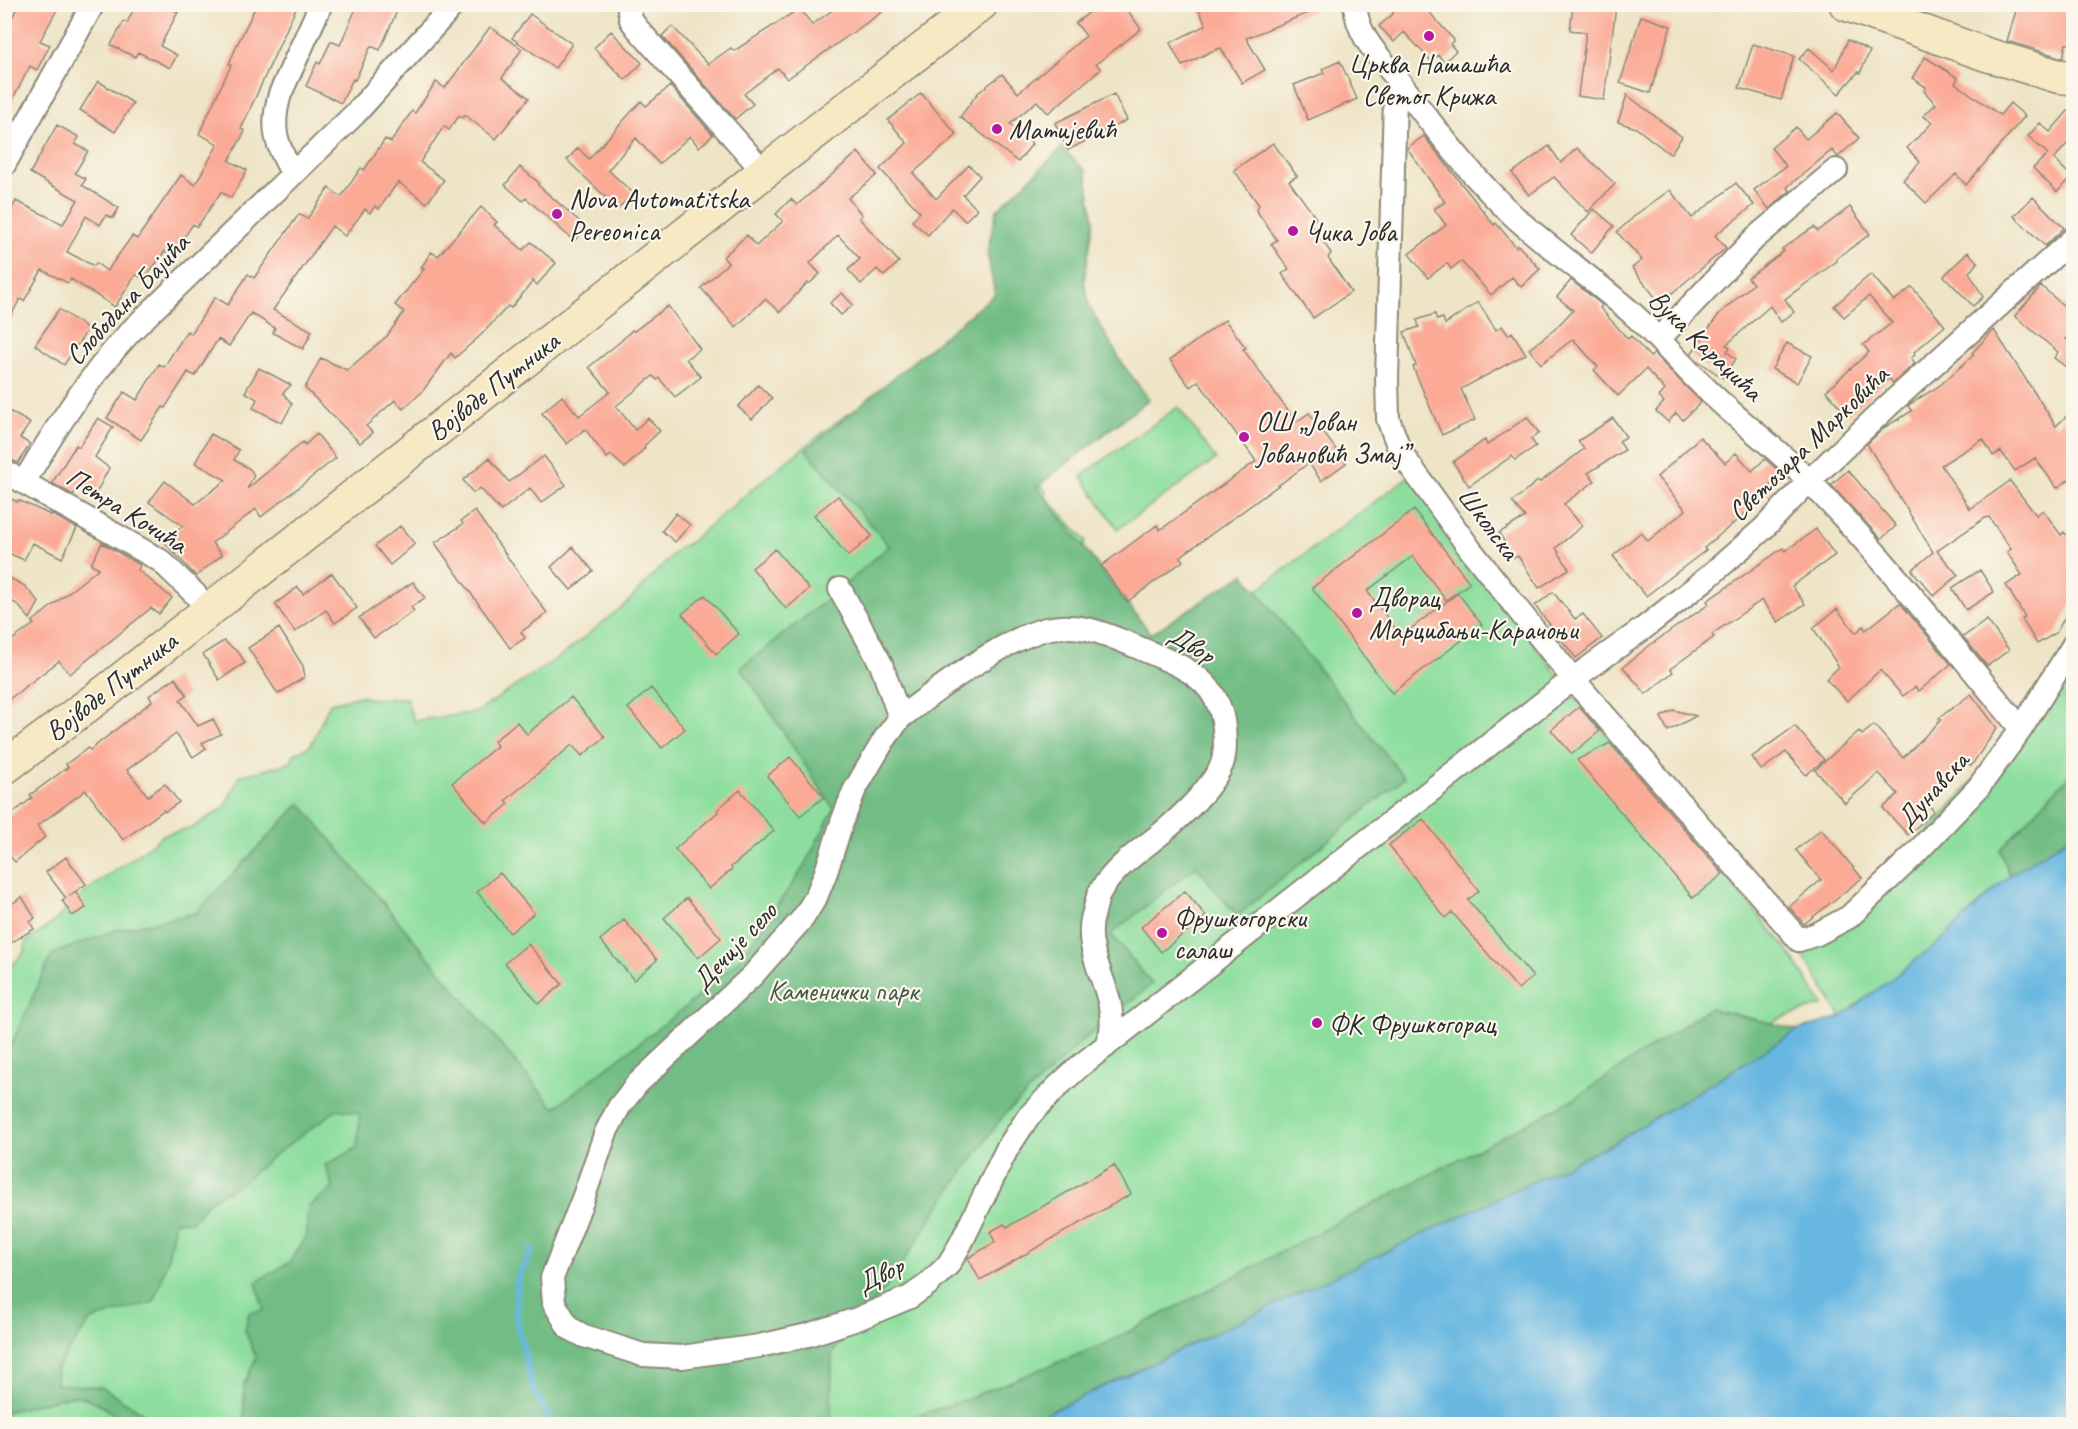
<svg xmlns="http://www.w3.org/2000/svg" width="2078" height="1429" viewBox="0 0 2078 1429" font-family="Caveat,sans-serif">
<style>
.green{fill:#8dde9e;stroke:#5c8464;stroke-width:1.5}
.forest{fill:#72bd85;stroke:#4e7458;stroke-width:1.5}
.water{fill:#67b7e1;stroke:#497186;stroke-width:1.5}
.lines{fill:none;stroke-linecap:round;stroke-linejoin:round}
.stream{stroke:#67b7e1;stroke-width:6}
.building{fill:#fbaa96}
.minor-casing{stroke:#8c8878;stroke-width:26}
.secondary-casing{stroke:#8c8878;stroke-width:36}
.minor{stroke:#fff;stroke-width:22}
.secondary{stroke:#f6e9c3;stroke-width:33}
.poi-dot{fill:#b5179e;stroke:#fbf7ec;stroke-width:2}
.labels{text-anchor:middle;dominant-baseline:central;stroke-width:4.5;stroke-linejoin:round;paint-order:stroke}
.poi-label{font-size:28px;fill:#2b2b2b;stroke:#fbf7ec;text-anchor:start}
.street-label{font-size:28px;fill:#2b2b2b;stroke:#fbf7ec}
.park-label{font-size:28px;fill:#445848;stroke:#fbf7ec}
</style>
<rect width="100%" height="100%" fill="#fbf7ec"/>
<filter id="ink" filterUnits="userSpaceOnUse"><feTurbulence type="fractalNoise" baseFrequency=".0167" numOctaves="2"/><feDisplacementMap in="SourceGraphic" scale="12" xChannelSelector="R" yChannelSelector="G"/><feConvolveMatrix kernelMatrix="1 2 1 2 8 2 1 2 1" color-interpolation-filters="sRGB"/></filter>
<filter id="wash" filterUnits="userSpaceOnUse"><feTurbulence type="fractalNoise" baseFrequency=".008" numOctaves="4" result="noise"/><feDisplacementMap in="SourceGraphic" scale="24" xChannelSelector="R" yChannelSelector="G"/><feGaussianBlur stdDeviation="1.35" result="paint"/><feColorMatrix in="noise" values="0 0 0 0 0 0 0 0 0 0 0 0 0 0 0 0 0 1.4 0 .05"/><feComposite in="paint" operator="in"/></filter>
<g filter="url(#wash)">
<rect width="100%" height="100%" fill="#eee4c6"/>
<path class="green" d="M903 380 1034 474 1047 493 1044 495 1086 541 1079 557 1074 597 1180 648 1409 476 1569 690 1787 949 1823 1005 1781 1018 1709 1058 991 1424H5L4 975 25 951 26 942 51 924 89 889 139 854 163 835 192 828 224 808 240 775C247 776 280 765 291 762L294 754 311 745 330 703 361 696 373 699 406 698 414 721 477 712 565 653 628 602 679 548 689 543 769 475 839 420Z
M1178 407 1216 459 1118 529 1081 476Z
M2070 671H2073V772L2000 850 2010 875 1936 945 1841 1017 1801 952 1843 928Z"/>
<path class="forest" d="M1062 148 1086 171 1094 221 1084 281 1090 308 1124 366 1149 399 1037 487 1151 634 1244 574 1404 778 1237 916 1196 866 1111 934 1152 984 1082 1041 1003 1116 939 1206 891 1281 832 1353 831 1424H424L421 1414H400L367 1424H241L244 1419V1384L256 1358 245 1330 249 1313 264 1310 256 1282 290 1262 306 1237 308 1207 333 1188 325 1165 357 1148 360 1114 338 1109 276 1154 241 1183 209 1201 192 1222 175 1221 168 1258 154 1302 91 1320 57 1367 56 1384 102 1387 160 1424C152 1424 139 1427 131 1424 109 1415 97 1395 71 1396L5 1412V1059L52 954 116 930 196 913 300 803 554 1108 683 1009 739 960 801 871 834 809 741 668 840 589 889 546 806 450 995 294 987 252 997 210Z
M2073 772V835L2010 875 2000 850Z
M1709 1008 1798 1030 1614 1143 1025 1424H893L961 1401 1107 1343 1574 1099Z"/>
<path class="water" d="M2073 835V1424H1025L1614 1143 1798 1030 1841 1017 1936 945 2010 875Z"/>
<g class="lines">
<path class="stream" d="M532 1250 517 1280 516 1318 532 1386 551 1424"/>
</g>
<g id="blocks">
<path class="building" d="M19 4H60L40 41 50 45 37 70 30 66 4 116V33Z
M136 4H163L178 12 160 46 177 55 170 68 138 52 135 57 111 45 124 21 127 23Z
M257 4H298L241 129 245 131 229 161 247 170 231 198 221 192 197 227 193 224 172 255 165 251 144 280 136 274 115 307 71 279 68 283 42 270 24 301 20 299 4 329V224L16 201 63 224 78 200 30 173 57 125 79 137 75 144 88 151 75 173 86 179 82 185 119 208 113 218 106 215 100 225 86 216 67 252 94 266 96 263 107 271 132 236 137 239 181 175 195 185 218 144 199 134 231 65 229 64 237 45Z
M358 4H400L380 50 371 46 355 80 353 79 341 103 306 86 317 62 320 64 331 41 340 45Z
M841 4H893L787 79 778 68 744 94 753 104 735 119 662 36 672 26 708 64 731 48 734 51 800 8 812 25Z
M1100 4H1123L1141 29 1096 64 1101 69 1048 113 1037 101 1010 124 1026 136 1032 144 1018 162 960 117 978 93 1002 74 1018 93 1086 36 1076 23Z
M1196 4H1328V5L1246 38 1265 70 1242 83 1221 48 1212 51 1182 66 1170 43 1206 25Z
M1394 4H1422L1454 40 1450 44 1456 51 1444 62 1438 55 1431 61 1404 32 1394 42 1379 26 1393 14Z
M1573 4 1616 6 1604 100 1578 96 1586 32 1570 30Z
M2018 4H2038L2073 11V44H2066L2063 58 2007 41Z
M530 14 572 44 555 68 512 38Z
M1641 16 1671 26 1650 93 1620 83Z
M490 27 522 49 502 78 529 98 496 139 465 115 463 118 459 116 449 130 444 126 420 162 444 180 427 203 398 182 379 209 375 206 370 213 365 209 345 236 332 226 273 310 312 331 303 349 273 333 275 328 251 313 229 346 218 339 195 376 188 372 165 408 163 407 141 440 107 418 124 392 137 400 159 364 164 367 187 331 191 334 215 297 228 305 248 274 254 278 299 214 307 219 329 188 341 197 361 168 364 170 385 139 391 142 412 111 415 113 436 82 445 88Z
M611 31 642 63 625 80 594 48Z
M1848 40 1870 51 1860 73 1858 72 1839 94 1799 59 1809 48 1834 70Z
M1753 44 1794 56 1781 100 1739 88Z
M1925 57 1958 78 1955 83 2000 115 2010 103 2025 116 1966 185 1956 174 1926 203 1903 180 1920 162 1907 148 1933 122 1923 116 1936 104 1924 91 1926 87 1912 78Z
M1340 61 1357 99 1308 120 1294 85 1324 73 1322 69Z
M98 81 133 103 115 132 80 110Z
M670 86 713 135 699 147 690 136 659 164 636 138 608 170 633 193 618 209 567 160 578 148 589 159 641 101 646 106Z
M921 93 957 135 913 173 936 199 969 165 980 176 963 195 977 209 965 221 952 208 928 235 912 221 920 212 880 169 907 143 888 120Z
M1114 94 1127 120 1068 150 1055 123Z
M1627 95 1682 137 1670 154 1636 128 1618 122Z
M2073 105V137L2054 159 2072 177 2057 192 2033 168 2048 154 2028 136 2040 123 2050 132Z
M1837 113 1859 138 1838 157 1832 150 1787 187 1790 191 1769 209 1754 190 1786 166 1771 148 1796 127 1806 139Z
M1424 136 1494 225 1496 223 1516 247 1518 245 1540 269 1521 287 1512 277 1491 295 1461 261 1451 269 1447 263 1428 278 1409 254 1446 225 1434 209 1445 202 1407 148Z
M1273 143 1297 176 1289 181 1316 218 1310 223 1331 253 1328 258 1351 292 1313 318 1282 274 1289 269 1271 244 1277 240 1256 210 1259 205 1234 170Z
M1549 146 1561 163 1577 148 1615 184 1588 212 1554 177 1529 195 1512 173Z
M858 152 877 175 848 198 862 215 859 218 899 262 884 276 877 269 861 284 848 270 860 259 838 235 810 263 820 274 810 283H807L780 312 765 299 736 327 701 288 728 263 723 257 747 235 756 246 783 221 776 214 791 199 797 205Z
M520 167 539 183 538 185 586 227 574 241 526 198 523 201 505 185Z
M1736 183 1754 205 1715 235 1726 248 1660 303 1632 268 1642 260 1617 232 1638 213 1670 190 1692 218Z
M2033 197 2064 228 2045 246 2014 216Z
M481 207 497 222 494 225 523 250 531 242 556 263 537 285 533 281 511 308 508 306 482 334 455 358 451 353 422 392 403 409 395 400 366 426 373 433 360 443 305 388 321 358 347 370 387 336 404 312 395 305 424 269 421 268 431 252 438 256Z
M1850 207 1870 234 1836 259 1837 261 1785 299 1794 312 1781 322 1770 306 1726 345 1730 347 1727 352 1736 359 1723 378 1697 360 1691 354 1719 314 1753 284 1748 278 1784 251 1782 249 1797 238 1814 227 1818 231Z
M1594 209 1614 226 1591 253 1571 235Z
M1968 252 1978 263 1969 272 1983 297 1973 306 1944 276Z
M1871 274 1894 301 1912 287 1945 326 1914 352 1915 355 1911 358 1915 363 1893 383 1889 378 1847 415 1826 391 1869 352 1863 345 1892 323 1869 296 1844 317 1834 306Z
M1571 280 1602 305 1600 308 1628 339 1631 336 1650 357 1654 354 1701 402 1683 420 1676 413 1668 422 1656 411 1664 402 1659 397 1665 390 1646 369 1618 396 1594 370 1598 367 1573 339 1541 364 1529 349 1554 330 1573 310 1557 297Z
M2041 286 2073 314V330L2066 339 2067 340 2073 331V372L2054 358 2058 352 2015 316Z
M842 293 853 305 841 315 830 303Z
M1478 302 1496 330 1502 326 1508 335 1512 332 1526 354 1461 389 1475 420 1442 435 1413 367 1416 366 1404 332 1419 327 1417 320 1435 314 1437 320 1443 318 1445 324Z
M668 306 700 349 686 359 701 377 675 397 659 378 657 380 653 376 616 406 635 430 648 418 660 431 644 446 645 448 625 468 611 455 607 458 585 429 567 444 542 413 562 396 579 416 610 392 589 367 621 341 632 330 634 331Z
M59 309 88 329 64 365 35 345Z
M1225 320 1246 348 1243 349 1296 422 1309 413 1346 463 1321 481 1309 463 1180 557 1183 561 1127 602 1101 566 1157 525 1160 530 1256 461 1198 381 1190 387 1170 360Z
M1994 330 2056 426 2073 410V476L2057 488 2035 458 2015 471 2001 451 1993 456 1983 439 1941 465 1970 509 2010 481 2036 515 2043 510 2061 535 2064 532 2073 541V602L2056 633 2037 644 2022 619 2025 617 2006 585 2022 575 2007 552 2011 549 1989 517 1985 518 1937 551 1958 575 1934 596 1912 570 1933 552 1867 444 1885 427 1912 411 1908 406 1910 404 1939 386 1974 355 1972 353Z
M1787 343 1812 356 1797 383 1772 369Z
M259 368 291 385 283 393 292 404 282 423 253 408 257 399 245 392Z
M758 385 772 398 752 419 738 407Z
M9 411 30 423 20 438 30 444 18 463 8 458H4V419Z
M1527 417 1539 433 1531 439 1536 446 1515 460 1512 456 1469 486 1453 462 1485 440 1487 445Z
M98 418 113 427 95 457 109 468 96 493 81 484 73 495 52 483 76 445 79 447Z
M1613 418 1626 437 1619 441 1625 450 1588 473 1595 481 1564 504 1582 526 1556 548 1569 569 1539 588 1518 556 1514 558 1499 533 1525 517 1512 502 1538 481 1540 482 1584 449 1578 441Z
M211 434 239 450 234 460 250 469 254 475 247 489 303 442 305 445 317 434 336 458 261 517 256 509 212 543 222 555 196 576 163 541 183 526 149 502 165 481 195 504 226 480 195 463Z
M1700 437 1725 463 1736 453 1752 471 1765 459 1782 474 1768 487 1772 491 1704 548 1706 550 1646 596 1613 556 1641 532 1648 541 1686 510 1657 477Z
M544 456 566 485 541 503 530 488 501 511 480 488 473 493 463 480 489 458 509 482Z
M1848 470 1896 526 1881 539 1831 485Z
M4 495 17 502 18 500 51 515V514L77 528 62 558 33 543 24 560 4 551Z
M838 496 872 536 848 556 814 515Z
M1414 510 1470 583 1446 600 1413 556 1367 591 1401 636 1458 593 1482 625 1392 693 1312 588Z
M475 511 547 613 521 632 525 638 510 648 435 543 463 524 461 521Z
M676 513 690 525 675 542 662 531Z
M400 526 415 544 390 565 375 546Z
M1816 529 1835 555 1792 586 1805 604 1778 622 1762 600 1712 634 1714 637 1670 669 1673 672 1646 694 1623 667 1650 645 1709 604 1707 601 1783 548 1785 551Z
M102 543 140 565 138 570 172 598 159 614 151 608 70 674 59 661 4 703V646L34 624 32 622 99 568 91 564Z
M573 547 593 571 571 590 551 567Z
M775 549 809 589 786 609 752 568Z
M1980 570 1994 592 1966 610 1952 588Z
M332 573 357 608 335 623 326 610 295 632 275 604 298 587 303 594Z
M4 575 25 586 39 602 30 619 17 604 4 597Z
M413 582 425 598 411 607 414 611 374 638 359 618Z
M1553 592 1575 619 1583 614 1602 638 1576 658 1535 606Z
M705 595 739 634 716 654 682 614Z
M1900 603 1951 664 1919 691 1915 687 1903 696 1880 670 1847 701 1826 679 1839 667 1813 628 1837 609 1856 633 1863 626 1866 630Z
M1987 620 2009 650 1987 666 1963 637Z
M279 628 303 666 305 677 278 694 248 648Z
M224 641 239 653 245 663 219 680 203 654Z
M175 678 187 695 180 700 198 726 213 719 221 734 202 743 206 748 193 757 176 734 127 770 148 796 165 784 179 802 165 812 164 810 123 840 86 790 37 826 45 837 15 862 4 849V820L32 798 30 795 68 767 66 764 88 748 90 750 152 701 149 696Z
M651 688 685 729 662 748 628 708Z
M1971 694 1997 728 1971 766 1966 762 1926 802 1934 811 1908 835 1883 808 1898 794 1879 773 1845 803 1815 770 1859 731 1862 735 1874 725 1903 758 1941 720 1939 718Z
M571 697 605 737 582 756 572 745 506 800 509 804 486 823 452 783 497 746 494 741 517 722 527 734Z
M1579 707 1600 731 1572 754 1551 730Z
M1674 710 1696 716 1668 731 1661 717Z
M1795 726 1824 760 1806 775 1786 752 1761 770 1752 757Z
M1610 743 1723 874 1693 898 1577 760Z
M790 757 824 797 800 816 767 776Z
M740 790 774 831 731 867 732 869 709 889 675 849 718 812 717 810Z
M1423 819 1479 891 1468 900 1533 977 1518 989 1452 912 1445 918 1389 845Z
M1821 829 1862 878 1804 924 1789 907 1821 880 1796 850Z
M66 857 86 884 69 896 76 892 86 908 72 916 62 900 66 898 46 872Z
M500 873 534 913 510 933 477 892Z
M1185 891 1206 916 1161 952 1141 927Z
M22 897 35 918 30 922 34 929 4 947V909Z
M687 898 721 938 698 958 664 918Z
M624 920 657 960 634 980 600 940Z
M528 944 562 984 539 1004 505 963Z
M1114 1165 1131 1194 980 1280 968 1258 995 1242 990 1232 1004 1224 1007 1227Z"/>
</g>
</g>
<g filter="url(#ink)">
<use href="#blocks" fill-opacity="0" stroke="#8c8878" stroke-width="1.5"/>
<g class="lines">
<g class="minor-casing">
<path id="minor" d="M628 4 631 20 637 28 764 172
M1355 4C1357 39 1382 58 1401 84 1437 131 1474 180 1518 220 1556 253 1597 282 1634 315 1663 342 1688 373 1718 400 1748 428 1782 453 1811 483 1886 560 1953 646 2021 729
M1399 82 1395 99 1387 379 1388 419 1401 453 1470 549 1573 679 1799 940 1817 934 1849 917 1914 855 1978 788 2021 729 2074 644
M4 165 93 4
M293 174C276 145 270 128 280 94L321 4
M1659 339 1755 238 1836 170
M4 471 161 561 195 594 208 610
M24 482C55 429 88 378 130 332L355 114 454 4
M840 589 881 664 900 718 884 740 854 791 842 822 826 872 816 897 803 918 753 975 637 1084 619 1107 606 1132 584 1196 552 1278 554 1303 569 1328 584 1336 643 1355 682 1357 759 1346 808 1335 857 1319 910 1297 927 1285 948 1265 960 1245 1007 1149 1028 1117 1058 1086 1080 1066 1573 679 1644 628 1707 578 1763 529 1809 481 1890 404 2074 238
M900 718C938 689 1000 641 1046 629 1079 621 1108 635 1137 647 1178 665 1219 676 1224 728 1225 740 1226 752 1222 764 1218 775 1210 784 1202 794 1191 807 1177 820 1163 832 1141 850 1117 865 1101 890 1097 896 1096 905 1094 912 1080 954 1117 989 1111 1031 1110 1036 1107 1042 1105 1047"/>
</g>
<g class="secondary-casing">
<path id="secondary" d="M1846 4 1985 54 2057 76 2074 78
M4 768 108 690 764 172 981 4"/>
</g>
<use href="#minor" class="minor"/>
<use href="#secondary" class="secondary"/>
</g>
</g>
<g class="poi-dot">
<circle cx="1429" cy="36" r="6"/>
<circle cx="997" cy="129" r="6"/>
<circle cx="557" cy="214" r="6"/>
<circle cx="1293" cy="231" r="6"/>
<circle cx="1244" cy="437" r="6"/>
<circle cx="1357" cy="613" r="6"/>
<circle cx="1162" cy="933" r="6"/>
<circle cx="1317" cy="1023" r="6"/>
</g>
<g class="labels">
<g class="poi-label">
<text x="1429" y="63" text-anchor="middle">Црква Нашашћа<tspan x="1429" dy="32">Светог Крижа</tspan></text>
<text x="1009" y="129">Матијевић</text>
<text x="569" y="198">Nova Automatitska<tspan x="569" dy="32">Pereonica</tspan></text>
<text x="1305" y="231">Чика Јова</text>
<text x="1256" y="421">ОШ „Јован<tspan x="1256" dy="32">Јовановић Змај”</tspan></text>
<text x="1369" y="597">Дворац<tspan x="1369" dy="32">Марцибањи-Карачоњи</tspan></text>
<text x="1174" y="917">Фрушкогорски<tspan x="1174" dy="32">салаш</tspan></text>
<text x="1329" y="1023">ФК Фрушкогорац</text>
</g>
<g class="street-label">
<text transform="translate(127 299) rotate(-47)">Слободана Бајића</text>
<text transform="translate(1706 345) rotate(44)">Вука Караџића</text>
<text transform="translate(493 386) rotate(-38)">Војводе Путника</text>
<text transform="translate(1808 443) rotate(-44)">Светозара Марковића</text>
<text transform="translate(127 510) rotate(32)">Петра Кочића</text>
<text transform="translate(1489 523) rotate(53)">Школска</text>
<text transform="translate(1192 644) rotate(31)">Двор</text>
<text transform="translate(111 686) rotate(-38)">Војводе Путника</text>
<text transform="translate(1932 790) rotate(-48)">Дунавска</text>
<text transform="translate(734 946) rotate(-47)">Дечије село</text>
<text transform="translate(880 1274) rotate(-26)">Двор</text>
</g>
<g class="park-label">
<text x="843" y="990">Каменички парк</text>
</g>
</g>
<rect width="2078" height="1429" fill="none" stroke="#fbf7ec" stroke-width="24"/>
</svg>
